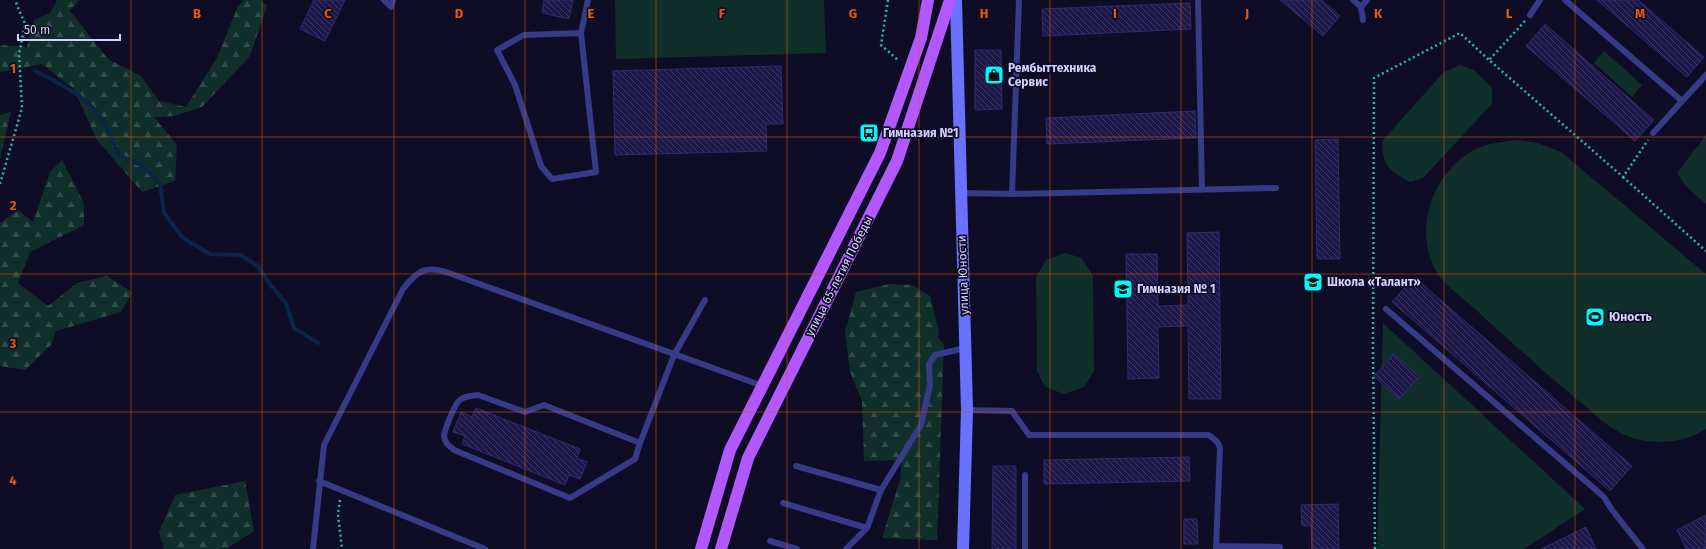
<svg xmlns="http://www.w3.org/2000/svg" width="1706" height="549" viewBox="0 0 1706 549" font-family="'Fira Sans',sans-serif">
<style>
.green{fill:#102f2b}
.forest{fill:url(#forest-firs)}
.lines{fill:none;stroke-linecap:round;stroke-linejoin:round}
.stream{stroke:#092648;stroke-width:4}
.building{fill:url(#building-back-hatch);stroke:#312974}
.path{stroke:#28bca6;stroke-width:2.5;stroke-dasharray:2 3;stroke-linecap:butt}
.lane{stroke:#363a87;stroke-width:6}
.secondary{stroke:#6872ff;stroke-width:12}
.primary{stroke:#b158ff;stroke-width:12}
.grid{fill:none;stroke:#e8590c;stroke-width:1;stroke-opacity:0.55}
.labels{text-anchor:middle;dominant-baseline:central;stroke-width:3.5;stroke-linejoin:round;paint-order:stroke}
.poi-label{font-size:12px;font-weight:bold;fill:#d2d1ff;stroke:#0f0d25;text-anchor:start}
.street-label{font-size:12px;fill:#d2d1ff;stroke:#0f0d25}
.grid-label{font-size:13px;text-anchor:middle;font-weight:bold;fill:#e8590c;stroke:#0f0d25;stroke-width:3.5;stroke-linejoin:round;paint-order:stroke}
</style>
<defs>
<pattern id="forest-firs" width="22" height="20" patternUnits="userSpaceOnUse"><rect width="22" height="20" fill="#102f2b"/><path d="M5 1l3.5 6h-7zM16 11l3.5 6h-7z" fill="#324c4b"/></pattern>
<pattern id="building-back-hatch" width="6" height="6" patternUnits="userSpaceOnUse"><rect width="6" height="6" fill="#1d1847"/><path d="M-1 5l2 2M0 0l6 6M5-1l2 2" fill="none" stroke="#3d3963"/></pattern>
</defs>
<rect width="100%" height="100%" fill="#0f0d25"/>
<path class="green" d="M615 0H824L826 53 616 59Z
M1604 51 1642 85 1632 97 1594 63Z
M1460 65 1474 70 1492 88V104L1423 178 1410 182C1388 170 1383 166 1382 141L1444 72Z
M1706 135V204L1686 186 1677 173Z
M1517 140 1538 143 1561 152 1706 274V429C1685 442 1660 445 1636 439 1612 433 1593 412 1574 397 1540 368 1507 339 1475 309 1465 300 1447 287 1439 276 1411 234 1431 171 1476 149 1489 143 1503 142 1517 140Z
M1065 253 1082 258 1093 276 1094 371 1084 387 1064 394 1045 387 1037 371 1036 277 1046 260Z
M1383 323 1585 509 1524 549H1377Z"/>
<path class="forest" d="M57 0H79L70 11 108 59 141 76 159 101 186 107 217 58 238 6 245 0H261L267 6 250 56 202 107 174 116 154 117 177 145 175 181 142 192 97 140 74 89 42 64 0 72V45L27 47 34 20 50 13Z
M11 112 0 158V115Z
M62 160 84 203V225L30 252 18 283 48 306 77 283 107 276 132 292 121 312 56 331 51 345 25 370 0 366V223L18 210 33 222 50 172Z
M889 284 912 285 930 296 939 332 937 337 944 344 937 540 882 538 900 480 902 460 864 461 862 401 850 372 845 332 856 292Z
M245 481 254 531 226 549H164L159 532 175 495Z"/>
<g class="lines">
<path class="stream" d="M35 71C54 81 76 91 91 106 105 119 111 138 119 155L143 166 160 184 164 213 183 238 210 254 240 255 258 266 272 287 286 303 294 328 318 343"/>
</g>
<path class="building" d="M314 0H345L325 41 300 29Z
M544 0H573L569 19 542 13Z
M1280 0H1321L1340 16 1323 36Z
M1597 0H1638L1704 57 1687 77Z
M1190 3 1191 29 1043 36 1042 9Z
M1545 24 1654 120 1635 141 1526 46Z
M975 50H1001L1002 109 975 110Z
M781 66 783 124H766L767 151 615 155 613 71Z
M1195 111 1196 138 1047 144 1046 118Z
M1338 139 1340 259H1317L1315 140Z
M1219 232 1221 399H1189L1188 326 1158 327 1159 378 1128 379 1126 254H1157L1158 306 1188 305 1187 233Z
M1414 277 1632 466 1610 491 1392 302Z
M1394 354 1419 377 1399 399 1374 376Z
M476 408 580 449 577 458 587 462 580 479 569 475 565 485 462 444 465 436 453 432 461 412 472 417Z
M1189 457 1190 481 1044 484V460Z
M993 466H1016V549H992Z
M1338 504 1339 549H1312L1311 526H1302L1301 505Z
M1706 515V549H1686L1677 530Z
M1184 519H1197L1198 544H1184Z
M1586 527 1596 549H1541Z"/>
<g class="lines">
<path class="path" d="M888 0 881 45 899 61
M1525 21 1489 60 1623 177 1648 140
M1623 177 1706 251
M0 184 22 108 19 54 25 24 15 0
M340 500 338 514 342 549
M1375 549 1373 350 1374 78 1460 33 1489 60"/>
<path class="lane" d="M384 0 391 7 393 0
M1198 0 1202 190
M1353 0 1361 7
M1565 0 1682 101
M1530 15 1540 0
M1363 20 1361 7 1367 0
M581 33 596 172 552 179 541 166 515 85 497 50 524 35 581 33 588 0
M1653 133 1706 75
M961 193 1012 194 1276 188
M1012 194 1019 0
M1386 309 1604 497 1612 510 1643 549
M967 410 1012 411 1029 435H1208C1214 438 1218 441 1220 448L1216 549
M640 443 635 459 570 498 454 450C449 446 444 442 444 435 445 429 455 403 460 400 464 396 472 396 478 395L525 412 544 405 640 443 674 355 705 300
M796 466 881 490 921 425 930 385 929 364 935 355 965 348
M319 481 485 549
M783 503 867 528 881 490
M770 541 797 549
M1217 546 1280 547
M313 549 324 445 403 289C418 270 425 265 449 273L763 386
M846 549 867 528
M1025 549V475"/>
<path class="secondary" d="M956 0 967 410 963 549"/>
<path class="primary" d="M701 549 730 450 880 153 921 38 928 0
M721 549 748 458 897 161 950 0"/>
</g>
<path class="grid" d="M131 0V549M262 0V549M394 0V549M525 0V549M656 0V549M787 0V549M919 0V549M1050 0V549M1181 0V549M1312 0V549M1444 0V549M1575 0V549M0 137H1706M0 274H1706M0 412H1706"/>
<defs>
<g id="shop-square" transform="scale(1)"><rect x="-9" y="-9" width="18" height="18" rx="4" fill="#00fafc" stroke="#0f0d25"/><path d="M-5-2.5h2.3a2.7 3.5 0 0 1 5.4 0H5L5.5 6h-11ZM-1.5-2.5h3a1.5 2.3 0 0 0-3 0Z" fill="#111"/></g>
<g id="bus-square" transform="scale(1)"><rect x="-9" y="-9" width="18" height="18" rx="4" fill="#00fafc" stroke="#0f0d25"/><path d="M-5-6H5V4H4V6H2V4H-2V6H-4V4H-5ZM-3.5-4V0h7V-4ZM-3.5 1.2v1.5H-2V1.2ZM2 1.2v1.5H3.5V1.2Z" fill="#111"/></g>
<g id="school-square" transform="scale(1)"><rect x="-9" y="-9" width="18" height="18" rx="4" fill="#00fafc" stroke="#0f0d25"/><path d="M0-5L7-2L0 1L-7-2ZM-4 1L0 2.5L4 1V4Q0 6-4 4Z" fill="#111"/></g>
<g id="stadium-square" transform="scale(1)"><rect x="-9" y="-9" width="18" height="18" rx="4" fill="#00fafc" stroke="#0f0d25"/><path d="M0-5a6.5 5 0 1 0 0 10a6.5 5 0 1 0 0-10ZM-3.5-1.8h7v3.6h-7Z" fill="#111"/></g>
</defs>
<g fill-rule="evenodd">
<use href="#shop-square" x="994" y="75"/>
<use href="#bus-square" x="869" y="133"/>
<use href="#school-square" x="1313" y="282"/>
<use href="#school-square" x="1123" y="289"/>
<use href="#stadium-square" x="1595" y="317"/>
</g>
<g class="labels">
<g class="poi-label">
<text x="1008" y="68">Рембыттехника<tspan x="1008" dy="14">Сервис</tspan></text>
<text x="883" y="133">Гимназия №1</text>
<text x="1327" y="282">Школа «Талант»</text>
<text x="1137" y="289">Гимназия № 1</text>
<text x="1609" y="317">Юность</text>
</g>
<g class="street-label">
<text transform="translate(963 275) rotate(-92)">улица Юности</text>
<text transform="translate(839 276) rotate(-63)">улица 65-летия Победы</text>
</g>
</g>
<g class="grid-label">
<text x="197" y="18">B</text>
<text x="328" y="18">C</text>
<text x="459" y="18">D</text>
<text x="591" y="18">E</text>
<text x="722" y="18">F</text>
<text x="853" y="18">G</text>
<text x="984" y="18">H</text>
<text x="1115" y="18">I</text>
<text x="1247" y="18">J</text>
<text x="1378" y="18">K</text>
<text x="1509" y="18">L</text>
<text x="1640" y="18">M</text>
<text x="13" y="73">1</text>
<text x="13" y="210">2</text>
<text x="13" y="348">3</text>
<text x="13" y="485">4</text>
</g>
<path d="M18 34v6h102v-6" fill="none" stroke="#d2d1ff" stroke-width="2"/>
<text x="24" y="34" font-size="12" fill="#d2d1ff" stroke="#0f0d25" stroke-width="3" paint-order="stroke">50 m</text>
</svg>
